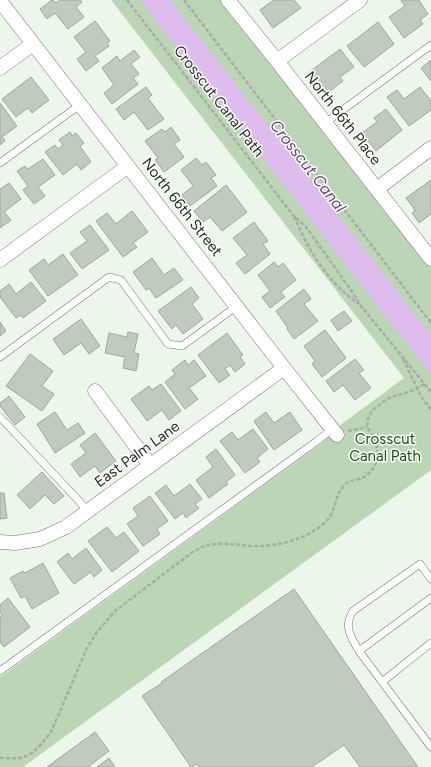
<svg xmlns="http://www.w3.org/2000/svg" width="431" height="767" viewBox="0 0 431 767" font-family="Figtree,sans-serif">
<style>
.green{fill:#bcd5b6}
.water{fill:#debdee}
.building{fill:#c1cabf;stroke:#9fa89d}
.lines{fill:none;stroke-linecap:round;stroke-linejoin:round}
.lane-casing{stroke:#727a70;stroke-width:8}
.street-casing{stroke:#727a70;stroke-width:15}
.path{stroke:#a6ada5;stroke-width:2.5;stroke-dasharray:4 2;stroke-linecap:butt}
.lane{stroke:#fff;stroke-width:7}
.street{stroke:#fff;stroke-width:14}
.labels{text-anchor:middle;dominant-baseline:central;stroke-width:3;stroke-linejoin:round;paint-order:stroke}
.street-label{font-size:15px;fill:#282b27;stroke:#fff}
.park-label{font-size:15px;fill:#1f4f0f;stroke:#fff}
.water-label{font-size:16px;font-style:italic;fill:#673d79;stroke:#fff}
</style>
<rect width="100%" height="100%" fill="#edf6eb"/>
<path class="green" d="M111 0H228L431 259V470L23 767H0V677L319 445 343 423 404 378Z"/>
<path class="water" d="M140 0H170L431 335V375Z"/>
<path class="building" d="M52 0H53L56 3 60 0H80L82 2 76 7 84 17 68 29 55 13 47 19 40 9Z
M274 0H294L301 8 273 28 260 10Z
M402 0H419L428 14 420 20 423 24 404 38 389 17 405 6 401 1Z
M95 21 110 41 107 43 109 46 95 56 99 61 86 71 77 59 86 52 74 37Z
M378 22 394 44 364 67 347 46Z
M340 49 354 67 340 77 343 81 325 95 308 73Z
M134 50 140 57 131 64 139 74 133 78 138 84 112 104 104 93 114 85 102 68 117 56 120 61Z
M431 60V81L421 68Z
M31 77 49 100 32 113 28 108 16 117 2 99Z
M146 87 152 95 148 98 164 119 148 130 134 112 124 120 116 109Z
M420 87 431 101V110L409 126 387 97 397 90 404 99Z
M0 103 17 126 2 137 5 141 0 145Z
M386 109 402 130 376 151 362 133 377 122 374 118Z
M171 127 180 140 174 144 184 157 164 172 155 160 158 158 145 141 162 129 165 132Z
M70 132 72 136 76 133 84 143 80 146 91 162 81 170 77 164 63 175 45 152 55 145 58 149 63 145 59 140Z
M196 158 202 165 206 162 216 175 211 178 217 186 190 206 182 195 193 186 181 170Z
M43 159 55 175 38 187 45 196 34 204 23 190 28 186 17 171 25 166 28 169Z
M431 180V214L419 223 412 213 415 210 406 198Z
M9 183 21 199 4 212 11 220 0 228V189Z
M226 185 247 212 222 231 210 217 203 222 194 211Z
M132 211 148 232 133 243 137 247 123 257 96 221 107 213 116 224Z
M254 222 268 241 263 244 270 254 245 274 236 263 247 255 233 238Z
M90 225 109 250 82 269 70 253 87 241 80 232Z
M63 254 78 275 48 296 29 270 44 259 48 265Z
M152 258 164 275 174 268 183 280 156 298 149 288 146 290 133 272Z
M274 262 278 267 283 263 296 280 281 292 285 297 270 308 262 297 270 291 258 275Z
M31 282 46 301 23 318 21 315 16 318 0 297V291L9 284 16 294Z
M191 287 199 298 192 304 203 319 183 334 176 325 172 329 158 311Z
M304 289 311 299 304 304 318 321 294 339 287 329 288 328 276 311Z
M344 311 352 321 338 331 331 320Z
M81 319 100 346 89 354 81 343 64 355 53 339Z
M0 322 6 331 0 336Z
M325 330 346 358 322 377 312 364 315 361 304 346Z
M128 332 138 334 134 353 139 354 136 371 123 368 125 357 105 353 109 333 127 337Z
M227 333 243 355 240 357 245 364 235 372 230 365 225 369 230 375 219 383 198 355Z
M30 354 53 371 42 386 54 394 42 411 6 386Z
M355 359 364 370 359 373 371 388 355 400 343 385 334 392 326 381Z
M185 360 188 365 194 360 206 376 189 388 198 399 185 409 165 382 175 374 172 370Z
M161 384 181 411 169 420 162 410 147 421 131 399 149 386 152 390Z
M9 396 25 417 15 425 0 406V403Z
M55 412 67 430 78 423 85 433 55 453 37 424Z
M266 412 274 423 290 412 302 430 274 450 254 421Z
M253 429 268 449 257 458 260 462 245 473 220 441 232 432 238 440Z
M95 433 116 461 100 473 95 466 80 477 71 464 86 453 80 445Z
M216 449 235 475 226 482 228 484 209 498 196 480 213 467 206 457Z
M42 472 64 496 54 504 45 495 30 509 17 495Z
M190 484 202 499 195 504 199 508 186 518 183 513 175 519 155 493 166 485 174 496Z
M0 493H4L7 518 0 519Z
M150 496 168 521 157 529 160 534 143 546 127 524 138 516 133 508Z
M107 527 116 538 124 532 139 551 112 572 88 541Z
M86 548 102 570 94 577 91 572 74 584 57 562 68 553 72 559Z
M43 563 59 593 32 609 25 596 21 598 10 578 23 571 25 573Z
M294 589 418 767H360L344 745 312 767H199L197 764 191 767 142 696 162 683 161 682Z
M8 598 30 627 4 647 0 642V617L2 615 0 612V605Z
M95 732 109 751 88 767H47Z
M109 758 115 767H97Z"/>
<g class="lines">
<g class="lane-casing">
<path id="lane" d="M325 123 431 45
M0 163 81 104
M0 357 109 277 121 280 168 344 182 346 237 306
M0 417 79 501 88 512
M431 579 420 564 353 611C343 627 351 637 359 651L431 747
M359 651 431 598
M0 671 317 441 332 429
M382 682 431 643"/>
</g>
<g class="street-casing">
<path id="street" d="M228 0 277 61 431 259
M0 1 284 368 337 435
M277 61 360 0
M0 68 33 44
M377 189 431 148
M0 260 128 166
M95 391 150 465
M0 542 15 543 40 539 66 527 284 368"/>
</g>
<path class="path" d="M127 0 293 215 306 227 353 293 361 306 431 392
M184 0 431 323
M294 216C308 250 328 283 359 304
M403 359 422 398 431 410
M348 431 367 427
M0 758C6 758 13 759 19 758 34 756 44 741 52 730L87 648 97 632 115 611 194 551C198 550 201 547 205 546 222 541 240 546 257 546 276 546 299 541 315 530 321 526 329 520 332 513 337 501 336 492 347 483 351 480 359 480 364 477 384 464 379 443 367 427L368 419 372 411 384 401 391 397 409 392 425 384"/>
<use href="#lane" class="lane"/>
<use href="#street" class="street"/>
</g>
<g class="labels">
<g class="street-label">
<text transform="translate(219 101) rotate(52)">Crosscut Canal Path</text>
<text transform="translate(343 118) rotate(52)">North 66th Place</text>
<text transform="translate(182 207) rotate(52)">North 66th Street</text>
<text transform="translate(137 454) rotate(-36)">East Palm Lane</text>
</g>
<g class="park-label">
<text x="385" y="439">Crosscut<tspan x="385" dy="17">Canal Path</tspan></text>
</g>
<g class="water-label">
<text transform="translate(308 166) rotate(52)">Crosscut Canal</text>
</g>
</g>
</svg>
